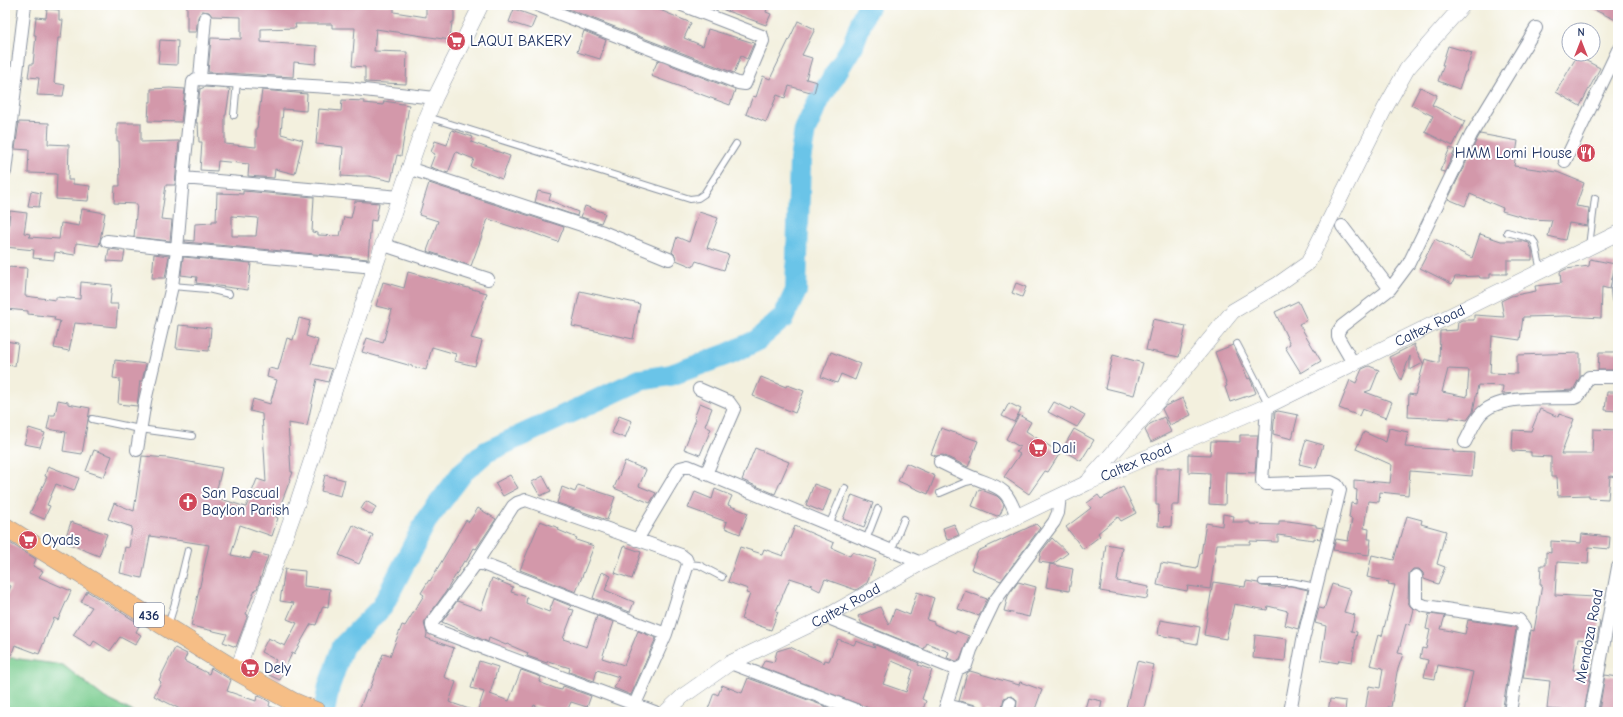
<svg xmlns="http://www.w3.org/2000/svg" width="1623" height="717" viewBox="0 0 1623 717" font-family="'Comic Neue',sans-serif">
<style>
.green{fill:#7acd90;stroke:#4a7e77}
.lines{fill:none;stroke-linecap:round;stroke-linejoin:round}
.river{stroke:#6ac4e8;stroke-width:22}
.building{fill:#d398aa;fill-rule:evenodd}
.service-casing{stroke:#87909e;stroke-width:8}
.minor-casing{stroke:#87909e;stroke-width:14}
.tertiary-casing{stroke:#87909e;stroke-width:16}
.primary-casing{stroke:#87909e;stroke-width:20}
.service{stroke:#fff;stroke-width:6}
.minor{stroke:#fff;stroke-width:12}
.tertiary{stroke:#fff;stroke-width:15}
.primary{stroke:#f6be86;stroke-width:19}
.labels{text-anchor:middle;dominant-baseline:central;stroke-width:4;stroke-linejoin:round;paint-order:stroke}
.shield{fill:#fff;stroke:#5f6d8e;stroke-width:1}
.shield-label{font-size:14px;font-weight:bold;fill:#1b2f5e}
.poi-label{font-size:15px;fill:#1b2f5e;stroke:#fff;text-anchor:start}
.street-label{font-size:15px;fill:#1b2f5e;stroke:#fff}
</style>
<rect width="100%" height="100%" fill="#fff"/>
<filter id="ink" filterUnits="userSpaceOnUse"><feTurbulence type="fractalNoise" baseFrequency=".025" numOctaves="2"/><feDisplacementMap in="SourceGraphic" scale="8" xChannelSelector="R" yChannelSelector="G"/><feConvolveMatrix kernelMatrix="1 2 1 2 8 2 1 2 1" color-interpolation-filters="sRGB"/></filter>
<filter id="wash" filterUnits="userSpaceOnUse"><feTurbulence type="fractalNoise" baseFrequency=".012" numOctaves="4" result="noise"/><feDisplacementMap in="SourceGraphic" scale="16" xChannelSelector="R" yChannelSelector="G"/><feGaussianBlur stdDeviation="0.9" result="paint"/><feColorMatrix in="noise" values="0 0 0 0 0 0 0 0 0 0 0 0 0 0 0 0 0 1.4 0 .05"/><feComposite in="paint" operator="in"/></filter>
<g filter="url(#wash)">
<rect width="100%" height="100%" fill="#f3f0de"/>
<path class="green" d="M5 657 63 665 105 698 134 712H5Z"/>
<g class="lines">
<path class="river" d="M324 712 329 686 343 646 382 607 426 521 463 472 486 452 640 380 671 375 728 354 756 341 783 318 796 291 800 160 805 130 819 100 853 45 864 14 869 5"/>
</g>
<g id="blocks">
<path class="building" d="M187 5H394V12L426 17V5H454V22H452L450 40 376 29 374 51 407 52 406 84 365 82V67L352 66 355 28H332V24H295L296 28 261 29V42L317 46 316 64 294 62 293 77 208 72 211 38 241 39V17L212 16 209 12 202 11 198 17 196 32H187Z
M558 5H648L691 23 684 38 703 46 708 29 754 43 747 59 741 56 734 73Z
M714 5H768L766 12 771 14 766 25 713 6Z
M1584 5H1618V21Z
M47 9 59 10V20H63L61 38H58L54 83 65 85 63 96 37 95 39 78 28 77 30 64H33L36 35H34L36 17 46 18Z
M514 9 536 17 531 29 509 22Z
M798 21 815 29 802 55 812 58 806 79 817 82 814 93 789 86 785 98 777 95 766 122 746 114 753 96 756 97 763 76 770 79Z
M584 31 606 40 600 59 577 52Z
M160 40 178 41 177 65 158 64Z
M1448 46 1472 53 1466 72H1465L1459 89 1438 81 1444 65H1442Z
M1577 56 1600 68 1580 106 1556 92Z
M658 60 735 90 730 105 651 76Z
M205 87 230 89 226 115H225V144L256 147V128H257L262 90 307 94 306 111 283 109 281 134 303 140 295 174 275 169 274 178 248 176 249 164 218 161 217 171 200 170 202 142H199L198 123H196L200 89Z
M1420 87 1437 95 1432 105 1465 121 1453 146 1425 132 1433 116 1411 105Z
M170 88 185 89 181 122 148 121 149 102H151V89Z
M342 100 364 101V103L383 105 384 101 409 105 401 156 397 155 391 181 369 176H357V177L341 176 343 147 316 144 319 109 341 111Z
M19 122 49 123 48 144 69 145 68 180H73V184L90 186 88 201 56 199 57 174 28 173 29 150 15 149Z
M117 123H141V142L179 141 175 185H166L161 219 172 220 170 241 134 237 137 204 114 203 115 186H120L119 141H117Z
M452 130 473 137 471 142 510 156 502 179 471 167 474 159 456 152 448 173 430 167 435 154 431 152 435 141 447 145Z
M1480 134 1518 141 1514 166 1557 172 1584 183 1576 206 1589 208 1587 226 1569 223 1565 240 1548 236 1552 220 1530 219 1502 211 1503 208 1470 194 1465 206 1448 199 1469 156 1472 157 1474 145Z
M1450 148 1455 150 1445 172 1440 171Z
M429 183 564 227 558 242 523 229 522 230 488 219 471 266 427 251 438 221 419 215Z
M31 191 41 193 39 207 28 206Z
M243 191 314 197 312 232 318 233V235L340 236 344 217 351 218 355 201 379 203 376 221 371 220 368 259 185 242V240L194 241 195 224 212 223V221H216L217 193 243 194ZM232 216 258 218 256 236H232Z
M538 191 551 194 549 200 578 212 577 216 535 202Z
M585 206 605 213 601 223 581 217Z
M82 209 105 213 99 246 76 243 75 255 55 252 54 260 33 258 34 250 5 247V231H8L10 211 27 213 24 233 30 234 29 237 59 239 61 223 79 226Z
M699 212 718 218 707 248 729 255 724 270 696 261 693 267 676 260 675 255 672 252 677 237 689 242Z
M1480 234 1501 241H1522L1529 243 1532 250V260H1507V274H1490V278H1480L1479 276 1455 277 1452 284 1420 268 1435 239 1472 258Z
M109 249 125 251 123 262 107 261Z
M154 254 169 256 165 278H152Z
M183 257 251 263 248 290 196 283 197 277 181 275Z
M1590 259 1615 264 1610 289 1602 287 1601 318 1566 316 1523 317 1520 340 1492 336 1490 373 1517 374V355L1580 353V377L1573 390 1502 394 1503 386 1478 385 1473 412 1467 420 1450 417V419L1408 417 1409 394 1415 395 1425 359 1439 363 1440 331 1457 330 1458 322 1462 320H1474V315L1504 317 1501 301 1511 296 1536 291 1535 286 1561 283 1560 272 1566 269 1589 266ZM1448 369 1469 370 1467 397 1442 392Z
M5 267 27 268 25 296 56 300V297L80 299 81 282 112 285 110 304H118L116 327 75 323 69 351 54 348 60 321 54 320 55 317 28 314V311L5 309Z
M408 272 487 293 471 338 482 341 475 366 454 361 456 354 432 347 426 370 362 352 367 338 383 343 392 310 376 306 383 282 404 288Z
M1016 283 1026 287 1022 297 1012 293Z
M580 291 640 304 633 339 572 326Z
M1298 301 1307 320 1299 324 1321 361 1301 373 1285 347 1290 344 1275 312Z
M299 318 310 321 306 336 318 340 311 364 332 369 328 382 317 379 307 426 288 423 291 472H293L276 517 278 518 272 536 240 525 231 555 250 559 253 552 268 556 257 589H255L246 614 248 615 236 647 223 642 227 634 191 626 209 545 150 536 142 578 120 573 125 547 129 548 132 527 108 519 114 503 134 511 142 456 168 458 222 468 215 497 246 507 257 479 266 482 262 414 250 411 253 399 270 404 277 380 267 377 269 368 278 370 287 338 293 340Z
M1153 319 1186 326 1179 357 1146 350Z
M179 325 211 328 209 351 176 348Z
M5 341 18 343 15 366 5 365Z
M1415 344 1414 346 1423 363 1410 370V356L1401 380 1389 357Z
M1233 345 1248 379 1250 378 1256 393 1230 402 1225 387 1227 386 1215 352Z
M831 352 861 364 855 380 841 374 837 383 821 377Z
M1599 352H1618V370H1598Z
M1113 355 1143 363 1134 395 1105 388Z
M115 360 146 364 142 381H140L137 406 118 404 120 379 113 378Z
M1369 366 1379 370 1371 390 1365 392 1392 402 1386 418 1362 409 1359 416 1339 408 1350 380 1356 383 1362 369Z
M761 377 786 387 787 385 804 391 795 413 753 396Z
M1607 392H1618V411L1605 410Z
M1183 398 1191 415 1170 425 1162 409 1165 406Z
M58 400 68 402V404L90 408 82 454 63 451 66 432 47 429 50 415H55Z
M1054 402 1070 410 1071 407 1085 415 1077 427 1048 412Z
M700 403 712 408 705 426 711 429 700 455 684 449 696 419 694 418Z
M1009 403 1021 409 1014 422 1002 416Z
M1540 409 1558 417 1559 414 1574 419 1561 454H1592L1593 429 1618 430V477L1610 476 1608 499 1589 498V495L1558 496 1557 477H1551V457L1531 456V452L1512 451 1513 430 1531 431Z
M1278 411 1298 415 1292 439 1273 434 1275 412Z
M1019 415 1031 422 1026 431 1060 453 1048 472 1045 471 1029 494 1004 477 1020 454 1016 452 1020 447 1006 439Z
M619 416 632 421 625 438 612 433Z
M1164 417 1171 432 1151 442 1145 430 1150 424Z
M29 428 45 433 40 447 24 444Z
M941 428 978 441 968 467 943 455 936 456 931 454Z
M1389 428 1408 432 1405 447 1453 450V452L1474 453 1472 476 1410 471 1408 495 1380 492 1379 502 1368 501 1364 528 1369 529 1368 539H1371L1369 555 1333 550 1336 539 1348 541 1352 519 1349 518 1351 503 1356 504 1357 490 1354 489V480L1390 483 1392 465 1356 449 1364 432 1386 442Z
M1074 429 1094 440 1081 461 1062 450Z
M1240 435H1258L1255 473 1226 472 1225 505 1209 504 1210 473 1188 472V454L1210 455 1211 441 1240 442Z
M1306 440 1323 445 1316 468 1299 464Z
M755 448 789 462 775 494 742 480Z
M94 450 112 456 104 477 86 471Z
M625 461 646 470 639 486 656 493 650 503 614 488Z
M906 463 935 476 928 494 898 481Z
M48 466 79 478 74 491 56 484 47 505 50 506 44 519 30 513 47 477 45 476Z
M1156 468H1181L1179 505H1172L1171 527 1158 526 1159 505H1156Z
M325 475 345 480 341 496 321 491Z
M510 475 518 488 503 496 495 483Z
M543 476 551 491 540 496 532 482Z
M814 484 831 490 823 512 806 505Z
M578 485 615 497 607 520 557 503 562 487 575 492Z
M1123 487 1136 513 1121 521 1118 517 1098 533 1100 536 1083 549 1066 527 1091 508 1087 503 1098 495 1101 499Z
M715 489 732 496 728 505 748 513 740 534 725 528 727 522 688 508 695 492 712 499Z
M979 489 997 496 1001 500 1004 505 1000 515 997 516 972 506Z
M852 495 873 503 864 527 843 519Z
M366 501 376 507 372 515 361 509Z
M478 508 496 519 476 549 474 548 466 562 464 561 445 593 426 619 424 623 427 634 426 638 454 648 444 677 456 682 449 702 475 711V712H358L367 690 369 691 383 654 390 656 402 625 405 626 424 595 421 593 429 580 430 581 466 520 469 522Z
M1223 514 1234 516 1233 522H1250V524L1279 525V521H1288L1316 525V527L1323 528 1320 539 1314 538V540L1278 535V542L1250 541V544H1217L1210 589 1188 586 1187 591 1157 585 1161 563 1197 569 1200 554H1201L1206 523 1222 526Z
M1407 516 1422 520 1421 524 1446 531 1437 564 1445 567 1438 584 1424 579 1423 573 1419 569H1413L1409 573 1408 602 1410 606 1414 609 1410 625 1406 624 1398 653 1403 654 1397 672 1391 707H1388L1387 712H1365L1369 686 1380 688 1383 668 1370 665 1378 635 1382 636 1395 585 1388 584 1389 582 1367 577 1372 555 1394 560 1400 537H1401Z
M540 521 559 528 558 530 577 538 576 540 594 546 576 592 520 570Z
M71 522 107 534 99 556 64 542Z
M954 524 959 535 947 540 943 528Z
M1036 524 1040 528 1001 581 971 569 978 551Z
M353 525 373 535 359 564 339 555Z
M795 526 834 543 832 548 850 556 852 552 876 560 867 583 856 590 825 579 820 591 812 587V585L790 578 776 611 778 612 771 630 741 619 750 594 746 593 748 589 728 582 740 547 762 554 764 549 783 556Z
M1582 534 1610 537 1609 549 1589 547 1588 564 1557 562 1555 595 1595 597 1594 620 1600 621 1597 641 1578 639 1573 670 1591 673 1584 712 1547 709 1550 681 1523 678 1531 630 1534 631 1542 585H1540L1541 565H1546V552L1551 553V541L1581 543Z
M1052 538 1068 553 1053 564 1039 562 1041 552Z
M5 540 36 559 33 566 43 571 39 577 71 591 58 620 54 618 39 654 15 645 6 669 5 600 11 586 5 583Z
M1106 544 1122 547 1117 581 1149 587 1147 599 1100 591Z
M624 546 641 552 632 579 615 573Z
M1050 564 1073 569 1069 591 1046 587Z
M285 569 305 571 304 586 330 589 328 607 323 606 316 625 311 624 294 654 292 653 280 680 269 675 276 660 261 652 268 638 285 646 297 623 287 619 294 603 280 601Z
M602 572 611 576 605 590 634 602 630 612 593 598Z
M492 578 513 587 511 592 527 597 526 603 549 612 554 599 571 606 569 609 574 610 563 639 587 647 597 616 614 622 602 658 624 665 638 631 656 638 631 695 614 688 619 677 597 670 594 681 569 672 570 668 548 661 547 663 527 656 528 653 507 644 506 645 489 638 488 642 442 622 457 601 481 610Z
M1246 581 1258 583 1262 586 1284 588 1285 586H1291L1308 590 1298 629 1285 625 1288 611 1268 606 1267 610 1234 604 1226 639 1204 635 1213 582 1245 587Z
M1018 582 1036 587 1029 617 1004 611 1008 596Z
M1332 584 1351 590 1344 612 1355 615 1351 631 1357 632 1352 662 1339 660 1338 663 1321 660 1326 626 1315 623 1319 608 1324 609Z
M87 591 140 624 136 632 141 635 135 645 120 637 110 651 94 641 91 646 73 635 92 607 81 602Z
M965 591 987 599 979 616 958 609Z
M917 592 934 598 927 620 934 622V624L956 633V631L969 636 960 660 956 661 947 658 949 652 927 643 924 649 862 624 858 616 880 607 889 625 895 609 910 615Z
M1429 614 1445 616 1441 629 1465 634 1468 620 1515 627 1516 629 1502 712H1464L1473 672 1438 665 1435 679 1424 677 1428 660 1420 658 1422 648 1426 649 1430 630 1426 629Z
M1160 620 1200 627 1197 644 1181 641V639L1158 635Z
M1255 635 1287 639 1285 661 1253 658Z
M838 639 854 645 856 641 875 648 873 644 919 663 918 665 932 670 922 699 926 701 922 712H879L761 667 765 660 774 662 777 651 790 647 824 663 825 660 829 661ZM892 661 913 670 906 692 883 684Z
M175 648 187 654 184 661 209 674 211 668 231 680 227 691 256 701 257 696 261 697 270 702 269 706 275 708 273 712H260L247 708 246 712H186L154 696 161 682 159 680Z
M479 661 498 667 490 694 509 701 521 670 541 677 539 682 557 689 562 690 563 686 591 696 587 707 571 702 568 709 567 708 565 712H552L534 705 531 712H477L484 692 471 688Z
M1137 661 1154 665 1143 712H1125Z
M970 671 1019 685 1020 682 1042 690 1034 712H1016L1017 701 1015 698 1011 696 1004 698 1001 712H981L979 707 976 705 959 701 967 673Z
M1605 675 1618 677V712L1599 711Z
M748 678 827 707 826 712H707L714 693 718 695 722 685 742 693Z
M1088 698 1102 701 1100 712H1084Z
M1330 699 1346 701 1345 712H1328Z"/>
</g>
</g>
<g filter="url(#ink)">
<use href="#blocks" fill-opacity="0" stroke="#87909e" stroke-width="1"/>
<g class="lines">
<g class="service-casing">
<path id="service" d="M234 115 237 81
M428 117 690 199 698 198 704 194 736 144
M1507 232 1532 239 1535 243 1541 271
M1589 246 1595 198
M172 286 208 289 229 294
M1237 344 1269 405
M92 419 140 429 192 436
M940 493 966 482 975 480
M829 525 845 488
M866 540 878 509
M891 551 904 519
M688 564 699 565 722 577
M1262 582H1291L1316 587
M168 625 175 603 188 550"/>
</g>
<g class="minor-casing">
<path id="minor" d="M537 5 738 83 745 84 763 41 762 36 682 5
M200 78 205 18
M1565 161 1618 50
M408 168 603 232 669 259
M5 172 25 5
M183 178 193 82 196 79 346 88 435 98
M1342 226 1390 289
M107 241 177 249 172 286 145 401 137 450
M384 245 488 279
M375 267 177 249 183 178 400 197
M1618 282 1617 291 1618 299
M1353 363 1338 337V332L1342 326 1390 289 1408 265 1471 135 1536 28
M699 389 729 402 734 409 706 474
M1267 406 1262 481 1266 484 1331 482 1337 485 1340 490 1303 640 1290 712
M1465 442C1470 433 1474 422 1480 415 1497 394 1549 399 1574 398 1584 395 1582 384 1589 377H1618
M940 462C952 468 964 474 977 479 1003 489 1007 489 1017 517
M637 540 680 468 688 466 921 563
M477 562 666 634
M1416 576V602L1425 606 1519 620 1524 627 1510 712
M826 617 957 670 944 712
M730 663 861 712
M956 670 966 665 971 650 994 602 1054 522 1058 513 1060 496
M635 704 666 634 688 564 686 559 681 555 526 500 517 503 513 506 477 562 432 623V626L433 629 655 712
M946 705 974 712
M1008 712 1010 703
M1591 712 1618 567"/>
</g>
<g class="tertiary-casing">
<g id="tertiary">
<path d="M1090 479 1177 379 1233 311 1277 285 1308 263 1384 110 1407 69 1463 5"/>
<path d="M237 671 297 504 375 267 427 117 435 98 481 5"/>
<path id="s1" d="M666 712 683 696 730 663 826 617 921 563 1087 483 1267 406 1618 233"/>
</g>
</g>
<g class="primary-casing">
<path id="primary" d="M5 527 237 671 293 702 317 712"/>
</g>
<use href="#service" class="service"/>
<use href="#minor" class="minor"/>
<use href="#tertiary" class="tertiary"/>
<use href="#primary" class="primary"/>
</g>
</g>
<defs>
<g id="supermarket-disc" transform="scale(1)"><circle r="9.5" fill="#d1495b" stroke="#fff"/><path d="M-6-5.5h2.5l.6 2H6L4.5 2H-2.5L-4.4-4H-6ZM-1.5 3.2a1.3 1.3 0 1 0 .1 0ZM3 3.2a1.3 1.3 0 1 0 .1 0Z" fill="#fff"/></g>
<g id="restaurant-disc" transform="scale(1)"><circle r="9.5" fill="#d1495b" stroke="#fff"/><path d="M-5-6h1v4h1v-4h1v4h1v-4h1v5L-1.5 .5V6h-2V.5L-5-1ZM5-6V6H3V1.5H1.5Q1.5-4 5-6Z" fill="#fff"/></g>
<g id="church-disc" transform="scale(1)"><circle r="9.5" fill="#d1495b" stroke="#fff"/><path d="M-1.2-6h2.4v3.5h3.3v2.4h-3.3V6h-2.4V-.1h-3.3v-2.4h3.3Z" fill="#fff"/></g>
</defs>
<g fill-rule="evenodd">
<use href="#supermarket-disc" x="456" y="41"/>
<use href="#restaurant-disc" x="1586" y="153"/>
<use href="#supermarket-disc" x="1038" y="448"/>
<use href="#church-disc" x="188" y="502"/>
<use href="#supermarket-disc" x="28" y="540"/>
<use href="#supermarket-disc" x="250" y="668"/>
</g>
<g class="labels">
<rect class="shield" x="134" y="603" width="30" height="24" rx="3"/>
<g class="shield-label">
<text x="149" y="615">436</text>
</g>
<g class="poi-label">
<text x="470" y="41">LAQUI BAKERY</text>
<text x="1572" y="153" text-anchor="end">HMM Lomi House</text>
<text x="1052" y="448">Dali</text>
<text x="202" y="493">San Pascual<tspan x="202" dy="17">Baylon Parish</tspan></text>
<text x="42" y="540">Oyads</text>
<text x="264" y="668">Dely</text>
</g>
<g class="street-label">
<text stroke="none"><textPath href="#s1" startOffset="858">Caltex Road</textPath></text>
<text stroke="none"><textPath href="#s1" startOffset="534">Caltex Road</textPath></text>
<text stroke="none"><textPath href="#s1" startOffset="210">Caltex Road</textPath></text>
<text transform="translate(1589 636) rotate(-79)">Mendoza Road</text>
</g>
</g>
<rect width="1623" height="717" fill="none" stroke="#fff" stroke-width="20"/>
<g transform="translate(1581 42)"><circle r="19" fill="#ffffff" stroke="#a4acbf"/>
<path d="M0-3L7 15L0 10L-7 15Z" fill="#d1495b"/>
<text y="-6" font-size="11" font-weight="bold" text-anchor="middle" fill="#1b2f5e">N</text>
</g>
</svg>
